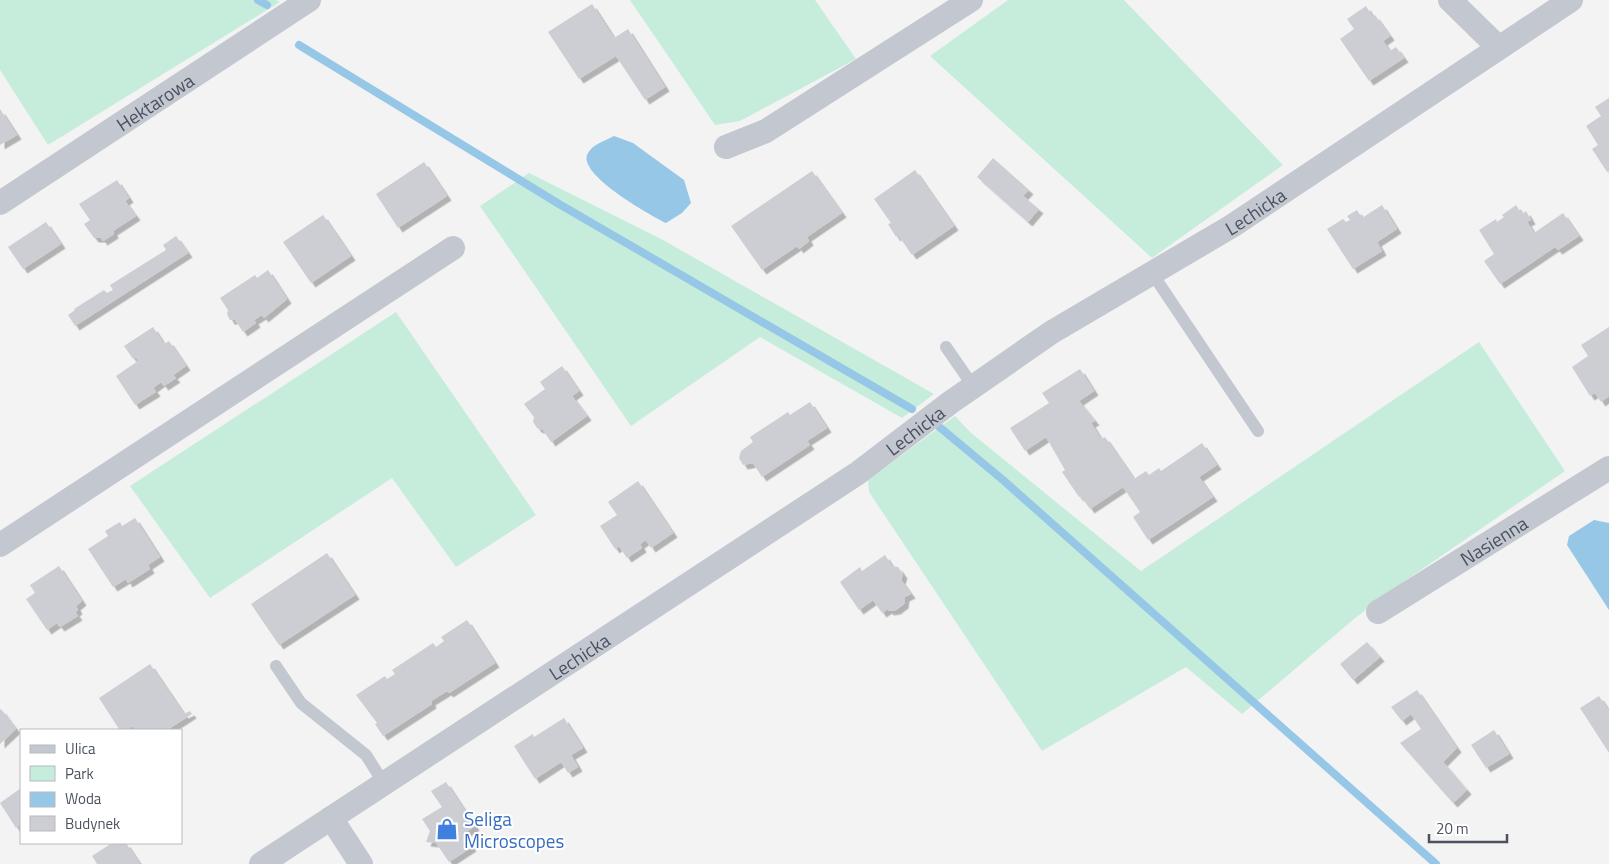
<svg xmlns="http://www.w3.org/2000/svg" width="1609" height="864" viewBox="0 0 1609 864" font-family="'Titillium Web',sans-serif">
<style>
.green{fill:#c6eddc}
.water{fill:#96c7e7}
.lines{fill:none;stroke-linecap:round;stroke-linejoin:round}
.stream{stroke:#96c7e7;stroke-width:8}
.building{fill:#cdced4;filter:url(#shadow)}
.lane{stroke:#c2c7d0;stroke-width:12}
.street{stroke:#c2c7d0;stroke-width:24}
.labels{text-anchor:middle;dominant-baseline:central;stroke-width:4;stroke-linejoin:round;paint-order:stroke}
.street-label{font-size:19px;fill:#4b525f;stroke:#fff}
.shop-label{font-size:19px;fill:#366cbe;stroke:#fff;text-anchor:start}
</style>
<defs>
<filter id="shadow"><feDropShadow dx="4.5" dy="4.5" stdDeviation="0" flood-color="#0004"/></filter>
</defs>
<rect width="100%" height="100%" fill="#f4f3f3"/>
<path class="green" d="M0 0H276L280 2 48 145 0 70Z
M630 0H815L856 59 740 121 715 125Z
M1008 0H1124L1283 165 1152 258 930 56Z
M529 173 663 240 934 394 902 418 760 337 631 426 480 206Z
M396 312 536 515 456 567 392 478 210 598 130 486Z
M1479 342 1565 471 1389 592 1354 619 1242 714 1186 667 1042 751 869 492 868 480 955 416 970 432 1141 571Z"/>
<path class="water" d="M614 136 633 143 684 180 691 203 682 213 666 223C650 215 575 173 588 153 593 144 605 141 614 136Z
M1594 520 1609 523V610L1567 545 1569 536Z"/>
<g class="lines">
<path class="stream" d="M258 0 267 5
M299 45 559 204 912 409
M937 425 1003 480 1436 864"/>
</g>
<path class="building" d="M592 4 614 38 628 29 665 87 645 100 616 56 579 79 548 32Z
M1366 6 1373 17 1375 15 1390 36 1383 41 1390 51 1396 47 1404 58 1369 81 1340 39 1354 29 1347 19Z
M1609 98V171L1607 172 1592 149 1598 145 1586 126 1601 116 1595 107Z
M0 109 17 135 0 145Z
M993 158 1029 190 1023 196 1039 209 1028 222 977 177Z
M424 162 447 196 398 228 376 194Z
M915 170 954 226 912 255 898 235 896 237 888 224 891 223 874 199Z
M812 171 842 213 807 237 809 241 799 249 797 246 762 270 731 226Z
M117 180 129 198 125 201 136 216 113 231 114 234 103 241 101 238H94L84 224 90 220 79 204Z
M1382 205 1397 229 1377 242 1382 251 1353 269 1327 229 1343 219 1346 222 1350 220 1347 216 1357 210 1362 218Z
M1516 205 1522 214 1526 211 1531 220 1527 222 1534 233 1563 213 1579 236 1558 250 1555 247 1500 284 1484 261 1494 254 1479 230 1496 219 1497 222 1504 217 1502 215Z
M323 215 351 256 311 283 283 242Z
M46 222 61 244 23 269 8 247Z
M176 236 188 253 75 326 68 315 75 310 74 309 104 290 107 293 113 290 110 285 166 250 163 245Z
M268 270 287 299 264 318 262 315 254 320 256 323 243 332 235 320H230L227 314 228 310 220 298 255 275 257 278Z
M153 327 164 344 169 341 186 366 173 375 176 378 164 386 161 382 153 388 156 392 135 405 116 376 138 361 136 357 133 359 124 346Z
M1609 327V396L1601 402 1595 393 1590 396 1572 367 1588 356 1581 345Z
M562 366 579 391 572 396 587 416 551 442 543 430 537 428 533 422 534 417 524 404 545 389 540 382Z
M1080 369 1094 391 1079 401 1095 421 1091 423 1101 439 1105 437 1134 479 1146 471 1149 475 1159 468 1161 471 1202 443 1217 465 1199 477 1213 497 1148 540 1133 517 1140 512 1123 487 1090 509 1081 496 1079 497 1062 472 1065 470 1046 437 1025 451 1010 428 1049 403 1042 393Z
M810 402 827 428 807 441 810 445 762 477 753 463 743 465 739 458 741 451 753 442 750 437 788 412 790 415Z
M638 481 673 533 651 548 646 540 640 544 642 548 627 558 619 546 615 549 600 526 617 515 608 502Z
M135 518 160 557 148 565 150 569 128 583 126 579 113 587 88 549 108 536 105 531 120 522 122 526Z
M327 553 355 595 279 645 251 604Z
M885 555 892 566 898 567 903 574 901 580 911 594 905 597 904 604 896 610 889 611 888 609 882 613 873 600 859 610 840 582 860 567 862 571Z
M59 566 82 601 76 606 78 610 75 612 78 616 60 627 57 623 47 630 26 599 35 593 30 585Z
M467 620 495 663 449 693 447 691 431 701 432 704 383 736 375 724 377 723 356 695 385 676 387 679 395 674 392 670 433 643 436 647 444 641 441 637Z
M1367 642 1380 657 1353 680 1340 664Z
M150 664 184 714 190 711 192 714 167 730H136L133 726 126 730 119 729 99 698Z
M1417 690 1457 748 1443 762 1467 790 1453 803 1400 743 1421 729 1411 714 1402 721 1391 707Z
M1599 696 1609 711V753L1580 708Z
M1 709 16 729 0 744V710Z
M564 718 583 748 571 755 578 767 568 773 561 762 535 779 514 746 533 734 534 737Z
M1494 730 1509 754 1486 768 1471 745Z
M446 782 475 826 463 834 472 847 449 862 436 843 426 842 430 831 422 819 442 807 431 791Z
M21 788V824L16 828 0 803Z
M112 843H126L140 864H97L92 856Z"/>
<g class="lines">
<path class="lane" d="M1152 273 1258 431
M946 347 973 386
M276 666 301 703 366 755 383 782"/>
<g class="street">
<path d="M1450 0 1498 47"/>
<path d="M726 147 766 131 971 0"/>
<path id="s1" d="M0 203 309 0"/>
<path d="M0 545 453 248"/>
<path id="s2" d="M1378 612 1609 468"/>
<path d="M331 818 361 864"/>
<path id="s3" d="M261 864 858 473 951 402 1052 332 1232 226 1571 0"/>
</g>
</g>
<defs>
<g id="shop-bare" transform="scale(1.725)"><path d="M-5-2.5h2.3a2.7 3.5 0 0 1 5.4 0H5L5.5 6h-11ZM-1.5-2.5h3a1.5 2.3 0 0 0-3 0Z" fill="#3f7fe0" stroke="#fff" stroke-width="2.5" paint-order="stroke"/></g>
</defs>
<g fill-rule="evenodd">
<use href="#shop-bare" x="447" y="829"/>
</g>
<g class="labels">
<g class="street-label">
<text stroke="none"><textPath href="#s1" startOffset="185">Hektarowa</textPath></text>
<text stroke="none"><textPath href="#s3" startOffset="1190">Lechicka</textPath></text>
<text stroke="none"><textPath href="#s3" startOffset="785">Lechicka</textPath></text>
<text stroke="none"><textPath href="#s2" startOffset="136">Nasienna</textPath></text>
<text stroke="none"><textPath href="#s3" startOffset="380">Lechicka</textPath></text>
</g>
<g class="shop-label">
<text x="464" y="818">Seliga<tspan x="464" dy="22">Microscopes</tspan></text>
</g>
</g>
<rect x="20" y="729" width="162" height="115" fill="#ffffff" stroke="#b7babf"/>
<rect x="30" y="745" width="25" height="8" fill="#c2c7d0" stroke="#b7babf"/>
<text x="65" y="754" font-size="15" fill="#4b525f">Ulica</text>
<rect x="30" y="766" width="25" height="15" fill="#c6eddc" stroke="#b7babf"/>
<text x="65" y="779" font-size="15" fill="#4b525f">Park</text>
<rect x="30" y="792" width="25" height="15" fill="#96c7e7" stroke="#b7babf"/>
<text x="65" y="804" font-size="15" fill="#4b525f">Woda</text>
<rect x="30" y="816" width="25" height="15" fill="#cdced4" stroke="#b7babf"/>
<text x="65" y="829" font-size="15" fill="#4b525f">Budynek</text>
<path d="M1429 834v8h78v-8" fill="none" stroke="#4b525f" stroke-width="2.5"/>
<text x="1436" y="834" font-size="15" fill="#4b525f" stroke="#ffffff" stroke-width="4" paint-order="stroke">20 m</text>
</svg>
